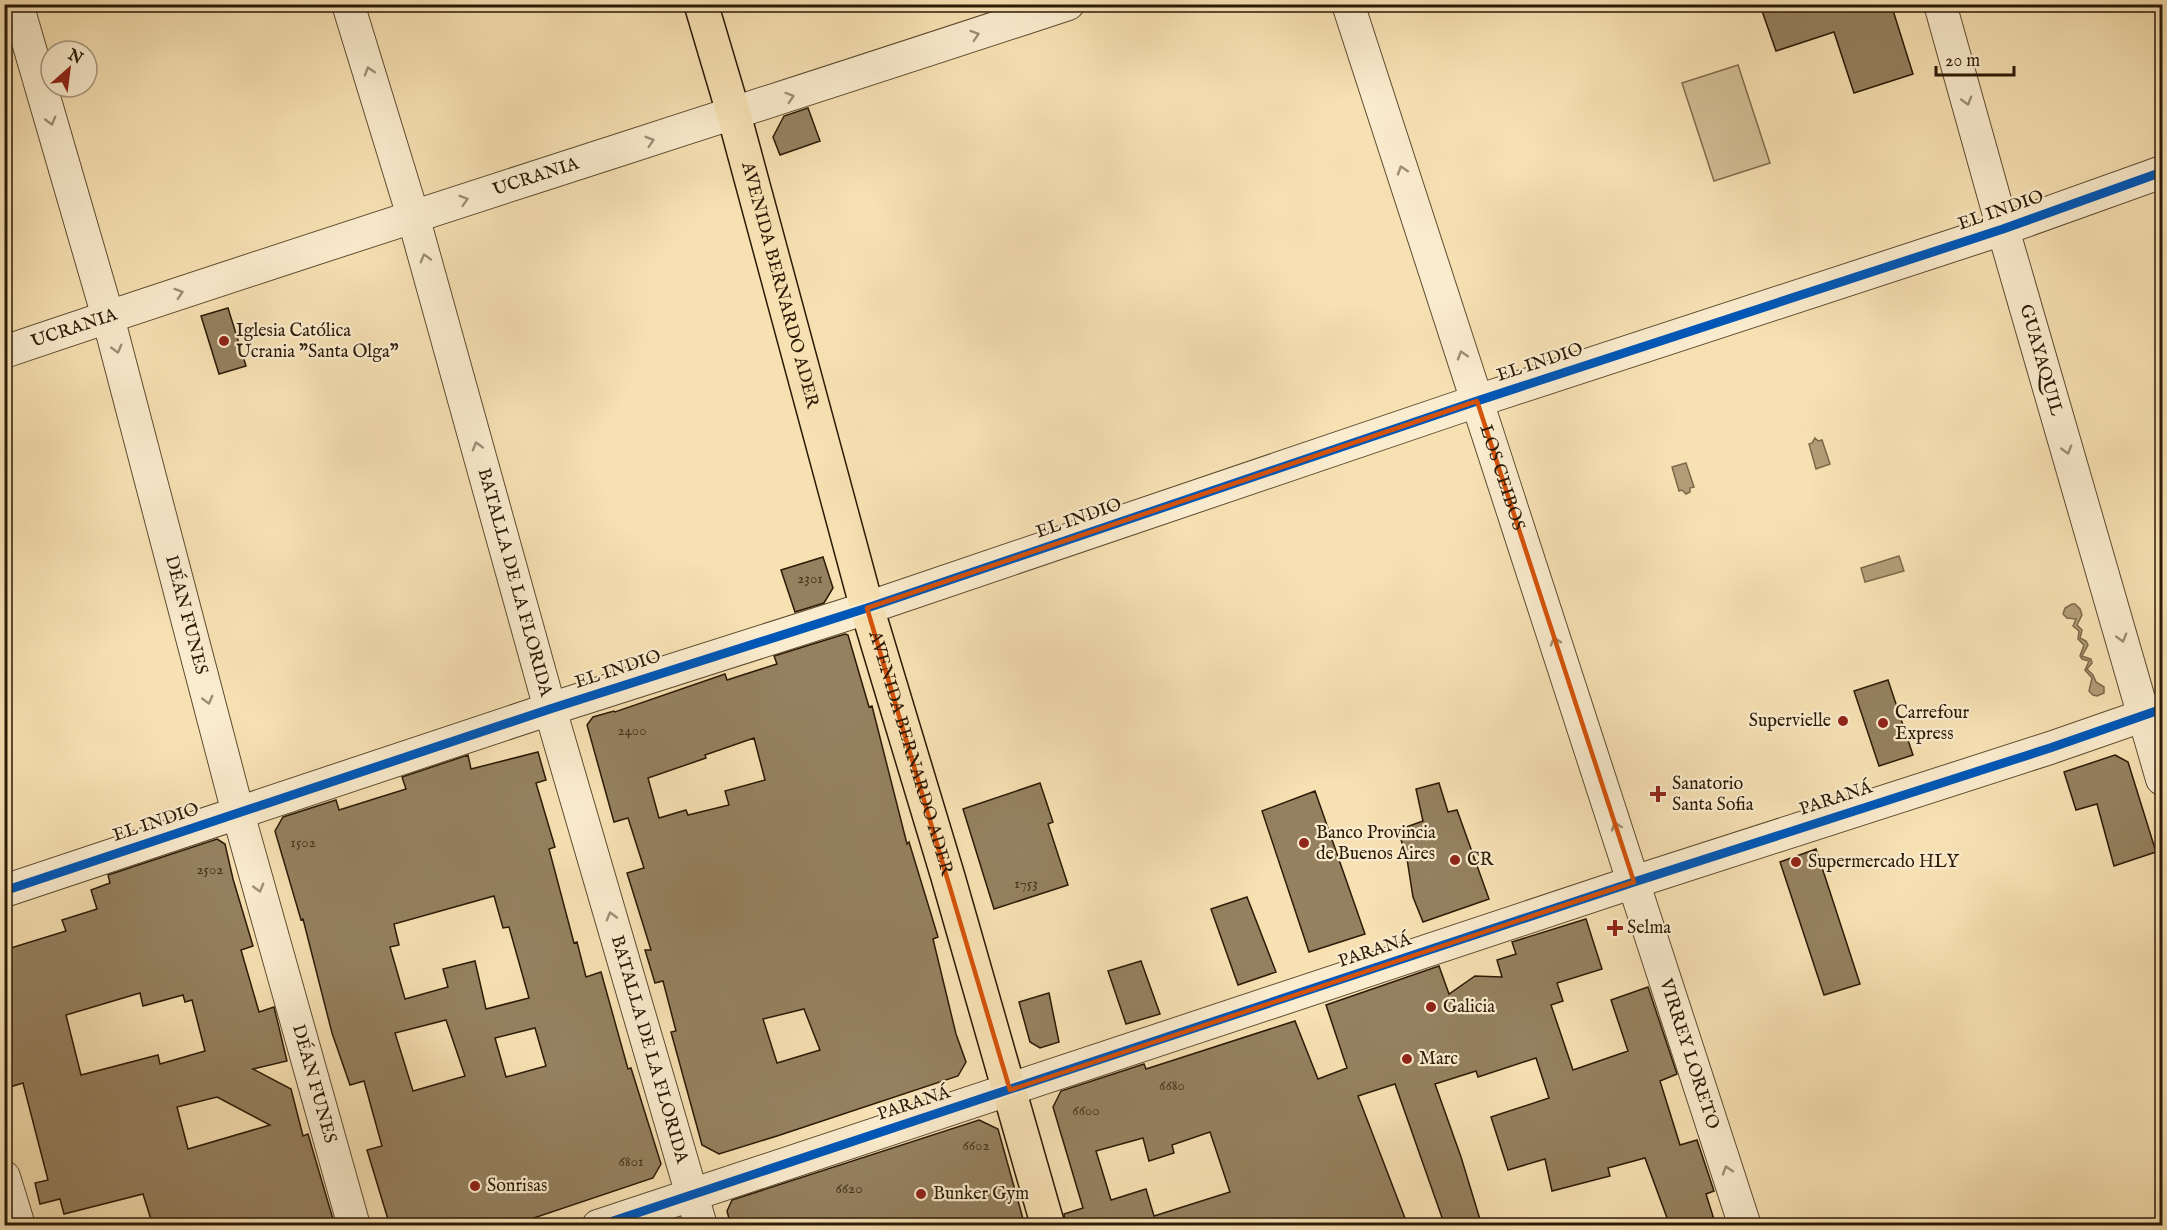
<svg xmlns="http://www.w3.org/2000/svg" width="2167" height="1230" viewBox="0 0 2167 1230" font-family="'IM FELL English',serif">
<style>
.green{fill:#d4bf96;stroke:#806c4e;stroke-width:1.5}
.water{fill:#b29d78;stroke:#7c694a;stroke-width:1.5}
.building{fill:#958160;stroke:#2b1a06;stroke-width:1.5;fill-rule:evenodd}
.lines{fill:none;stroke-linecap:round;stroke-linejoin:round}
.minor-casing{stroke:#5e4c31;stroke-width:34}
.major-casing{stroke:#2b1a06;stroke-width:36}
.minor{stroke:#faecce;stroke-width:32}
.major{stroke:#f7e1b3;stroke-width:33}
.cycleway-casing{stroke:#faecce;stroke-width:13}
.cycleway{stroke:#0057b8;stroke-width:9}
.oneway{stroke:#9d8e74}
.marked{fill:none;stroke:#d5530b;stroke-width:4.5;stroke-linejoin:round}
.poi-dot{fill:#8f2418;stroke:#faecce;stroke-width:2}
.labels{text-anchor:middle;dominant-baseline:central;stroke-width:4.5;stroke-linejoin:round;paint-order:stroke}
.number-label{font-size:15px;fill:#46341c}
.street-label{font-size:18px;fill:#2b1a06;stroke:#faecce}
.poi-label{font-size:18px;fill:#2b1a06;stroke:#faecce;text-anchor:start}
</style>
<rect width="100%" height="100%" fill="#f7e1b3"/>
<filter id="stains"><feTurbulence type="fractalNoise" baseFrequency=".00333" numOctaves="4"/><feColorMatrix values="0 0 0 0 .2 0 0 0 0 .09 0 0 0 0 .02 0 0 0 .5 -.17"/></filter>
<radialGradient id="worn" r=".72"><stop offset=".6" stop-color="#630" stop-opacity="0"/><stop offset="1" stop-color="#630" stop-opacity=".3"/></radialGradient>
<path class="green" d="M1738 65 1770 163 1714 181 1682 83Z"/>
<path class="water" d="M1815 438 1818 441 1822 440 1830 464 1816 469 1809 444 1812 443Z
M1686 463 1694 487 1690 488V492L1686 494 1682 490 1679 491 1672 467Z
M1899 556 1904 571 1865 582 1861 568Z
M2072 604H2075L2080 609 2082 615 2077 625 2082 630 2080 638 2086 641 2088 645 2082 656 2091 659 2092 663 2087 669 2093 675 2096 682 2104 687V693L2097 696 2093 695 2089 691 2092 678 2085 670 2089 661 2082 659 2080 656 2084 645 2078 639 2079 631 2073 626 2076 619 2067 618 2063 614 2065 608Z"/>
<path class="building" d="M1773 4H1891L1913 74 1854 93 1834 32 1776 51 1761 8Z
M808 108 820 141 780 155 773 137 784 116Z
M228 308 246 366 219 374 201 316Z
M823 557 833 588 824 603 795 612 781 570Z
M845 634 848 635 869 707 872 706 907 844 909 842 938 937 933 939 956 1034 966 1062 958 1076 777 1136 719 1154 702 1145 671 1032 676 1031 663 981 655 983 645 950H651L627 873 644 868 628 818 614 822 587 725 593 717 614 711 615 712 725 674 727 680 777 664 774 656ZM754 738 765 780 725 791 729 805 688 815 686 810 659 818 648 778 706 758 705 755ZM804 1009 820 1050 777 1063 763 1019Z
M1888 680 1913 755 1879 766 1854 691Z
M538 752 546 780 536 783 555 847 549 849 574 943 577 942 586 977 601 972 628 1069 631 1068 661 1164 653 1178 510 1226H390L367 1150 382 1146 364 1081 350 1085 332 1033 303 919 301 920 275 831 283 817 336 800 339 810 374 799 406 789 402 777 468 755 471 769ZM494 896 503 928 509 927 529 998 486 1009 475 961 443 969 448 987 405 999 390 947 399 945 394 924ZM446 1020 465 1076 413 1091 395 1033ZM535 1028 546 1066 506 1077 495 1038Z
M2115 755 2128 762 2156 852 2114 866 2097 804 2076 810 2064 772Z
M1040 783 1053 822 1048 824 1068 885 994 909 963 809Z
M1439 783 1448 812 1457 810 1489 899 1423 922 1413 897 1407 859 1398 830 1423 821 1416 789Z
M1315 791 1365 934 1309 952 1262 811Z
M217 839 225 844 233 879 253 946 241 950 259 1012 274 1007 287 1061 253 1069 291 1089 303 1136 308 1134 335 1226H153L143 1194 64 1214 60 1199 40 1204 35 1183 48 1180 32 1118 23 1083 10 1087 4 1066V950L66 931 62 920 97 909 91 890 110 883 108 875ZM140 993 143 1006 183 995 185 1002 192 1000 205 1051 160 1064 158 1055 81 1075 66 1015ZM217 1097 270 1125 188 1149 177 1107Z
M1816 849 1860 984 1824 995 1780 862Z
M1247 897 1276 972 1238 985 1211 909Z
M1586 919 1602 969 1557 983 1563 1001 1551 1005 1573 1070 1628 1051 1611 1000 1648 987 1677 1074 1660 1081 1680 1145 1697 1140 1714 1191 1706 1194 1716 1226H1670L1645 1158 1608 1168 1610 1176 1552 1191 1545 1159 1508 1170 1491 1117 1549 1098 1536 1058 1478 1077 1476 1071 1435 1084 1461 1157 1482 1226H1445L1395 1084 1358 1096 1408 1226H1066L1064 1214 1083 1208 1053 1107 1061 1091 1144 1064 1146 1069 1295 1021 1318 1079 1347 1068 1326 1005 1439 966 1449 994 1475 976 1502 977 1497 960 1516 954 1512 942ZM1210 1132 1230 1192 1154 1216 1146 1189 1111 1200 1096 1151 1143 1138 1149 1161 1174 1153 1172 1145Z
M1141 961 1160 1014 1126 1024 1108 971Z
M1049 993 1059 1042 1040 1048 1030 1042 1019 1002Z
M979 1120 998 1129 1025 1226H731L727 1211 732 1200Z"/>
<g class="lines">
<g class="minor-casing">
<g id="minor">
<path id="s1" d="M17 4 108 317 238 813 354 1226"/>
<path id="s2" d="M348 4 413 216 550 709 701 1226"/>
<path id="s3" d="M1348 4 1745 1226"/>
<path id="s4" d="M1940 4 2003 229 2162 779"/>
<path id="s5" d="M4 352C358 232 714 121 1068 4"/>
<path d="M4 891 550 709 867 608 1477 401 2003 229 2162 172"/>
<path d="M4 1177 19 1226"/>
<path d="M598 1226 1634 882 2050 748 2162 709"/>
</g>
</g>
<g class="major-casing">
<g id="major">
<path id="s6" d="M701 4 734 115 867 608 948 877 1048 1226"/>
</g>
</g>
<use href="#minor" class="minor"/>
<use href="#major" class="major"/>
<g class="cycleway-casing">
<path id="cycleway" d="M4 891 550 709 867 608 1477 401 2003 229 2162 172
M598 1226 1634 882 2050 748 2162 709"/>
</g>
<use href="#cycleway" class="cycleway"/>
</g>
<defs><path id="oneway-chevron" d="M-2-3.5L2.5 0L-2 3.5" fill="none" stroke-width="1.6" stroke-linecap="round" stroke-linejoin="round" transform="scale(1.5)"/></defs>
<g class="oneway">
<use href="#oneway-chevron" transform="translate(975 35) rotate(-18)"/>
<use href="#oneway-chevron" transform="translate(369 71) rotate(-107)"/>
<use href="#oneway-chevron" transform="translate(790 97) rotate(-18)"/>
<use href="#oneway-chevron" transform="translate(1967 101) rotate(74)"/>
<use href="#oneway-chevron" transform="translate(51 121) rotate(74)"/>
<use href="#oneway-chevron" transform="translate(650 141) rotate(-17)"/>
<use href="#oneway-chevron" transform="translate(1402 170) rotate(-108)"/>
<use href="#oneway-chevron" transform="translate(464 200) rotate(-17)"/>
<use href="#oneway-chevron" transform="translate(425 258) rotate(-106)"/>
<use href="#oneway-chevron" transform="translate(179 293) rotate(-18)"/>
<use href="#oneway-chevron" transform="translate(117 349) rotate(75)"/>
<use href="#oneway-chevron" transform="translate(1462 355) rotate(-108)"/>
<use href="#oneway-chevron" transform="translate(477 446) rotate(-106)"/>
<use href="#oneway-chevron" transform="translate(2067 450) rotate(74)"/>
<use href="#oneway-chevron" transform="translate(2122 638) rotate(74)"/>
<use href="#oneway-chevron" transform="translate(1555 641) rotate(-108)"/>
<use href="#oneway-chevron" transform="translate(208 700) rotate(75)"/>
<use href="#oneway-chevron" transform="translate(1616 826) rotate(-108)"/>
<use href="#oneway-chevron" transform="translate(259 888) rotate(74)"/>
<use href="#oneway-chevron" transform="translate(611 916) rotate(-106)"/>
<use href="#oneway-chevron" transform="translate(1727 1170) rotate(-108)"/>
</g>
<path class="marked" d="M1477 401 1634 882 1010 1090 867 608Z"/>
<g class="poi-dot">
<circle cx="224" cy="341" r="6"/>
<circle cx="1843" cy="721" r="6"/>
<circle cx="1883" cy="723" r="6"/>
<path d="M1655 785h6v6h6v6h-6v6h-6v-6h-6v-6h6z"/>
<circle cx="1304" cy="843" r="6"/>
<circle cx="1455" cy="860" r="6"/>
<circle cx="1796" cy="862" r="6"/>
<path d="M1612 919h6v6h6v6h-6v6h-6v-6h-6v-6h6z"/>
<circle cx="1431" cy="1007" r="6"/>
<circle cx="1407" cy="1059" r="6"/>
<circle cx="475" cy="1186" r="6"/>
<circle cx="921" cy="1194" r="6"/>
</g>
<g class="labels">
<g class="number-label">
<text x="810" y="578">2301</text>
<text x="632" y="730">2400</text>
<text x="303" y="842">1502</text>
<text x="210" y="869">2502</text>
<text x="1026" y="883">1753</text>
<text x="1172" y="1085">6680</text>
<text x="1086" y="1110">6600</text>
<text x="976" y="1145">6602</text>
<text x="631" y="1161">6801</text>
<text x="849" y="1188">6620</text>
</g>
<g class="street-label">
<text stroke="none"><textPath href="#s5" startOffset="560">UCRANIA</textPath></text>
<text transform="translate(2001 211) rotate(-19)">EL INDIO</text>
<text stroke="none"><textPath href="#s6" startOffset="292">AVENIDA BERNARDO ADER</textPath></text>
<text stroke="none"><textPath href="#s5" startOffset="74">UCRANIA</textPath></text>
<text stroke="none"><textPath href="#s4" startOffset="370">GUAYAQUIL</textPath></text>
<text transform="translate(1540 363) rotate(-18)">EL INDIO</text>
<text stroke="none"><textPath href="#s3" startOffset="498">LOS CEIBOS</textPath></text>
<text transform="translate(1079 519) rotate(-19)">EL INDIO</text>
<text stroke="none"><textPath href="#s2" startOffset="602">BATALLA DE LA FLORIDA</textPath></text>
<text stroke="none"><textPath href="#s1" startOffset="634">DÉAN FUNES</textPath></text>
<text transform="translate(618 670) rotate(-18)">EL INDIO</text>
<text stroke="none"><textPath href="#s6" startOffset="778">AVENIDA BERNARDO ADER</textPath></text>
<text transform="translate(1836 799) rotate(-18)">PARANÁ</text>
<text transform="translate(156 823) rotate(-18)">EL INDIO</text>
<text transform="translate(1375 951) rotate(-18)">PARANÁ</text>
<text stroke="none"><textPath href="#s2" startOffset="1088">BATALLA DE LA FLORIDA</textPath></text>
<text stroke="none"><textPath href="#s3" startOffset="1104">VIRREY LORETO</textPath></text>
<text stroke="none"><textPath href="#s1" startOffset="1120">DÉAN FUNES</textPath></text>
<text transform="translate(914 1104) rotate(-18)">PARANÁ</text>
</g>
<g class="poi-label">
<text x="236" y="331">Iglesia Católica<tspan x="236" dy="21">Ucrania "Santa Olga"</tspan></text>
<text x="1895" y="713">Carrefour<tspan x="1895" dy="21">Express</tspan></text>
<text x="1831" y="721" text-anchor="end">Supervielle</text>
<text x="1672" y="784">Sanatorio<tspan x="1672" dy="21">Santa Sofia</tspan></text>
<text x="1316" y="833">Banco Provincia<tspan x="1316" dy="21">de Buenos Aires</tspan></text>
<text x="1467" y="860">CR</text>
<text x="1808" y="862">Supermercado HLY</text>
<text x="1627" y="928">Selma</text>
<text x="1443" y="1007">Galicia</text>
<text x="1419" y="1059">Marc</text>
<text x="487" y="1186">Sonrisas</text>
<text x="933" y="1194">Bunker Gym</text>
</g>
</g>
<rect width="2167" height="1230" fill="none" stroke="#f7e1b3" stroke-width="24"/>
<rect x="6" y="6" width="2155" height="1218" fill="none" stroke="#2b1a06" stroke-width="3"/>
<rect x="12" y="12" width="2143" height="1206" fill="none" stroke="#2b1a06" stroke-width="1.5"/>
<g transform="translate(69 69) rotate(28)"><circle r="28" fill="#faecce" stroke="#a7987e" stroke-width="1.5"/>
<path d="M0-4.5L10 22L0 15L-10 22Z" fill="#8f2418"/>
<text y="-9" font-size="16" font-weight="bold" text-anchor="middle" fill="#2b1a06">N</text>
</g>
<path d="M1936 66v9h78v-9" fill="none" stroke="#2b1a06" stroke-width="3"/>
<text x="1945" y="66" font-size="18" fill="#2b1a06" stroke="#faecce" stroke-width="4.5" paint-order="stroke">20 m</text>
<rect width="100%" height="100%" filter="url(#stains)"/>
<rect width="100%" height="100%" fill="url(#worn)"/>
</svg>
